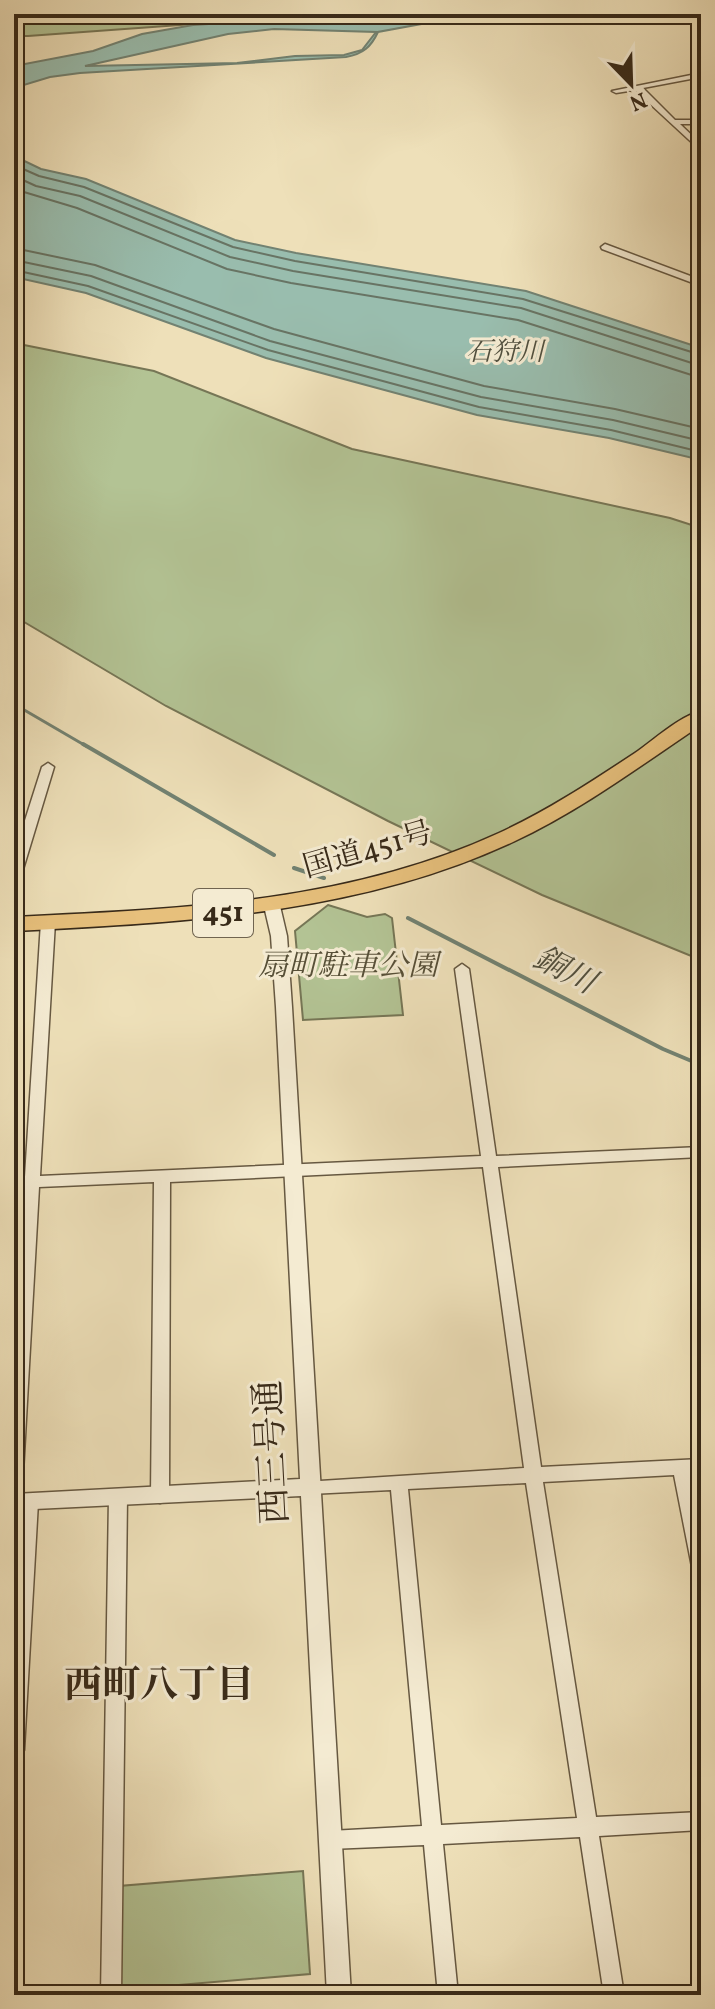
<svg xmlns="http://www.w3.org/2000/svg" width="715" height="2009" viewBox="0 0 715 2009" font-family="Vollkorn,'Noto Serif JP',serif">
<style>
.green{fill:#b3c394;stroke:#767656;stroke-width:2}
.water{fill:#99bdae;stroke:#728272;stroke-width:2;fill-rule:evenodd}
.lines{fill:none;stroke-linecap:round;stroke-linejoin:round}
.shore{stroke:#687464;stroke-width:2}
.stream-far1{stroke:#728272;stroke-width:3}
.stream{stroke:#728272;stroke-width:4}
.minor-casing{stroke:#665841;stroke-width:3}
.tertiary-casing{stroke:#665841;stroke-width:3}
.trunk-casing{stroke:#382a19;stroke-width:3}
.minor{fill:#f4ebd2;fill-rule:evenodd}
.tertiary{fill:#f4ebd2;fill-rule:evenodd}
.trunk{fill:#e7c07c;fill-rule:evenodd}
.labels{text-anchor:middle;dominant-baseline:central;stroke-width:6;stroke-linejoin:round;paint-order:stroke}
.far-water-label{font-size:26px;font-style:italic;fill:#504f3e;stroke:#f4ebd2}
.shield{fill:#f4ebd2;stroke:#706450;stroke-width:2}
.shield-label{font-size:28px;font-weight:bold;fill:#382a19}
.street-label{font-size:30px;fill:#382a19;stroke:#f4ebd2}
.park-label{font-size:30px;font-style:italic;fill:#575038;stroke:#f4ebd2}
.water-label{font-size:32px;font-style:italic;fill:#504f3e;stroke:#f4ebd2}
.near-street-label{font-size:36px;fill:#382a19;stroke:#f4ebd2}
.near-neighbourhood-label{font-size:38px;font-weight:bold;fill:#382a19;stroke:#f4ebd2}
</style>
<rect width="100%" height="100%" fill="#eee0b9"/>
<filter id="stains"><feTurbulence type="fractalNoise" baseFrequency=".0025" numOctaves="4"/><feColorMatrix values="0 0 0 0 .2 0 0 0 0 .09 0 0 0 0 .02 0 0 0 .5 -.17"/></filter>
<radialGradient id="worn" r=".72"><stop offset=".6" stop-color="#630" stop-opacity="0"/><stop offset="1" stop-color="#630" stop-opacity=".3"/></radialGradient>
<path class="green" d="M14 14H330L28 36H14Z
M14 343 154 371 352 449 670 518 701 528V960L542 895 388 821 166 706 14 616Z
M328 905 367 917 385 914 392 918 403 1015 303 1020 295 931Z
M303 1871 310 1974 119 1990V1886Z"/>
<path class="water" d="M367 14H476L378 32C371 47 363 54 346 57L80 73 50 77 14 88V66L93 51 142 34 193 25ZM274 29 376 32 362 50 344 55 295 56 237 63 85 66 228 34Z
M14 156 41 169 86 179 235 240 296 253 526 291 701 348V460L609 438 477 415 266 358 86 293 14 277Z"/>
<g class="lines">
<path class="shore" d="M315 14 318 22 376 24 421 14
M14 165 39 176 84 187 233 247 295 261 523 299 701 355
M14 176 36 186 80 196 230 257 293 271 521 308 701 366
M14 189 77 208 227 269 291 283 518 320 701 378
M14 248 95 265 274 329 484 386 615 409 701 429
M14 260 91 276 270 341 481 397 613 420 701 441
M14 270 88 286 268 350 479 407 611 430 701 452"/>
<path class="stream-far1" d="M14 704 86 746"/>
<path class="stream" d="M83 744 274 855
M294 868 324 878
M408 918 663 1049 701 1065"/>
<g class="minor-casing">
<path id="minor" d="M701 73V77L643 88 675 120H701V124H680L701 144V151L635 90 616 93 612 91Z
M605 244 701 280V286L602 249 601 247Z
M48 763 54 767 21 876 14 880V855L42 767Z
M48 918 55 922 40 1176 481 1156 455 969 462 964 469 969 496 1156 701 1147V1157L498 1167 541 1467 701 1459V1473L691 1474 701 1523V1575L695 1572 692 1567 674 1475 543 1482 596 1817 701 1812V1830L599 1836 624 1995H604L580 1837 443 1844 458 1995H438L424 1845 330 1849 323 1847 320 1840 323 1833 330 1831 422 1826 391 1490 310 1494 304 1492 301 1487 304 1482 524 1468 483 1167 170 1182 169 1496 166 1501 160 1503 154 1501 151 1496 154 1182 39 1187 23 1473 20 1478 14 1480V1341L24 1188 14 1189V1177H25L41 922ZM526 1483 577 1818 441 1825 408 1489Z
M118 1490 124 1492 127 1497 121 1995H101L109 1497 112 1492Z
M29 1495 35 1497 38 1502 24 1750 21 1756 14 1759V1601L20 1502 23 1497Z"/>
</g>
<g class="tertiary-casing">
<path id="tertiary" d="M272 901 280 906 287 936 292 1007 351 1995H327L301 1496 14 1510V1494L300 1479 276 1007 271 936 264 906Z"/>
</g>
<g class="trunk-casing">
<path id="trunk" d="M701 711V725C640 766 581 810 515 841 358 915 184 922 14 931V917C179 909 347 903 499 833 547 811 591 782 635 753 654 740 678 717 701 711Z"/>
</g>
<use href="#minor" class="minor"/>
<use href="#tertiary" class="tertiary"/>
<use href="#trunk" class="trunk"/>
</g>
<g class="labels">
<g class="far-water-label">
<text x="505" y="353">石狩川</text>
</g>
<rect class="shield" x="193" y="889" width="60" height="48" rx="6"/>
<g class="shield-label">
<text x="223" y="913">451</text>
</g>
<g class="street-label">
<text transform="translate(368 851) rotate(-16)">国道451号</text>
</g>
<g class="park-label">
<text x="348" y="967">扇町駐車公園</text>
</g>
<g class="water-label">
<text transform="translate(564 972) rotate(27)">銅川</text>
</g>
<g class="near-street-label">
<text transform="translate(274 1452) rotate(-93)">西三号通</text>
</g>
<g class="near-neighbourhood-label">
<text x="159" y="1687">西町八丁目</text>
</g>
</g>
<rect width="715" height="2009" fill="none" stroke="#eee0b9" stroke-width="48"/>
<rect x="16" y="16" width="683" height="1977" fill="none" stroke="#382a19" stroke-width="4"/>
<rect x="24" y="24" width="667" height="1961" fill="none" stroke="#382a19" stroke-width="2"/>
<g transform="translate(631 84) rotate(157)" stroke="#f4ebd2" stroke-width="6" paint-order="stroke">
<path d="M0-6L14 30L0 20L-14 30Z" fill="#382a19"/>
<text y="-12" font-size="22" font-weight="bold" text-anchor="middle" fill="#382a19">N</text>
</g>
<rect width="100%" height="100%" filter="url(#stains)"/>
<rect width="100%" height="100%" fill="url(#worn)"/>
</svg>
